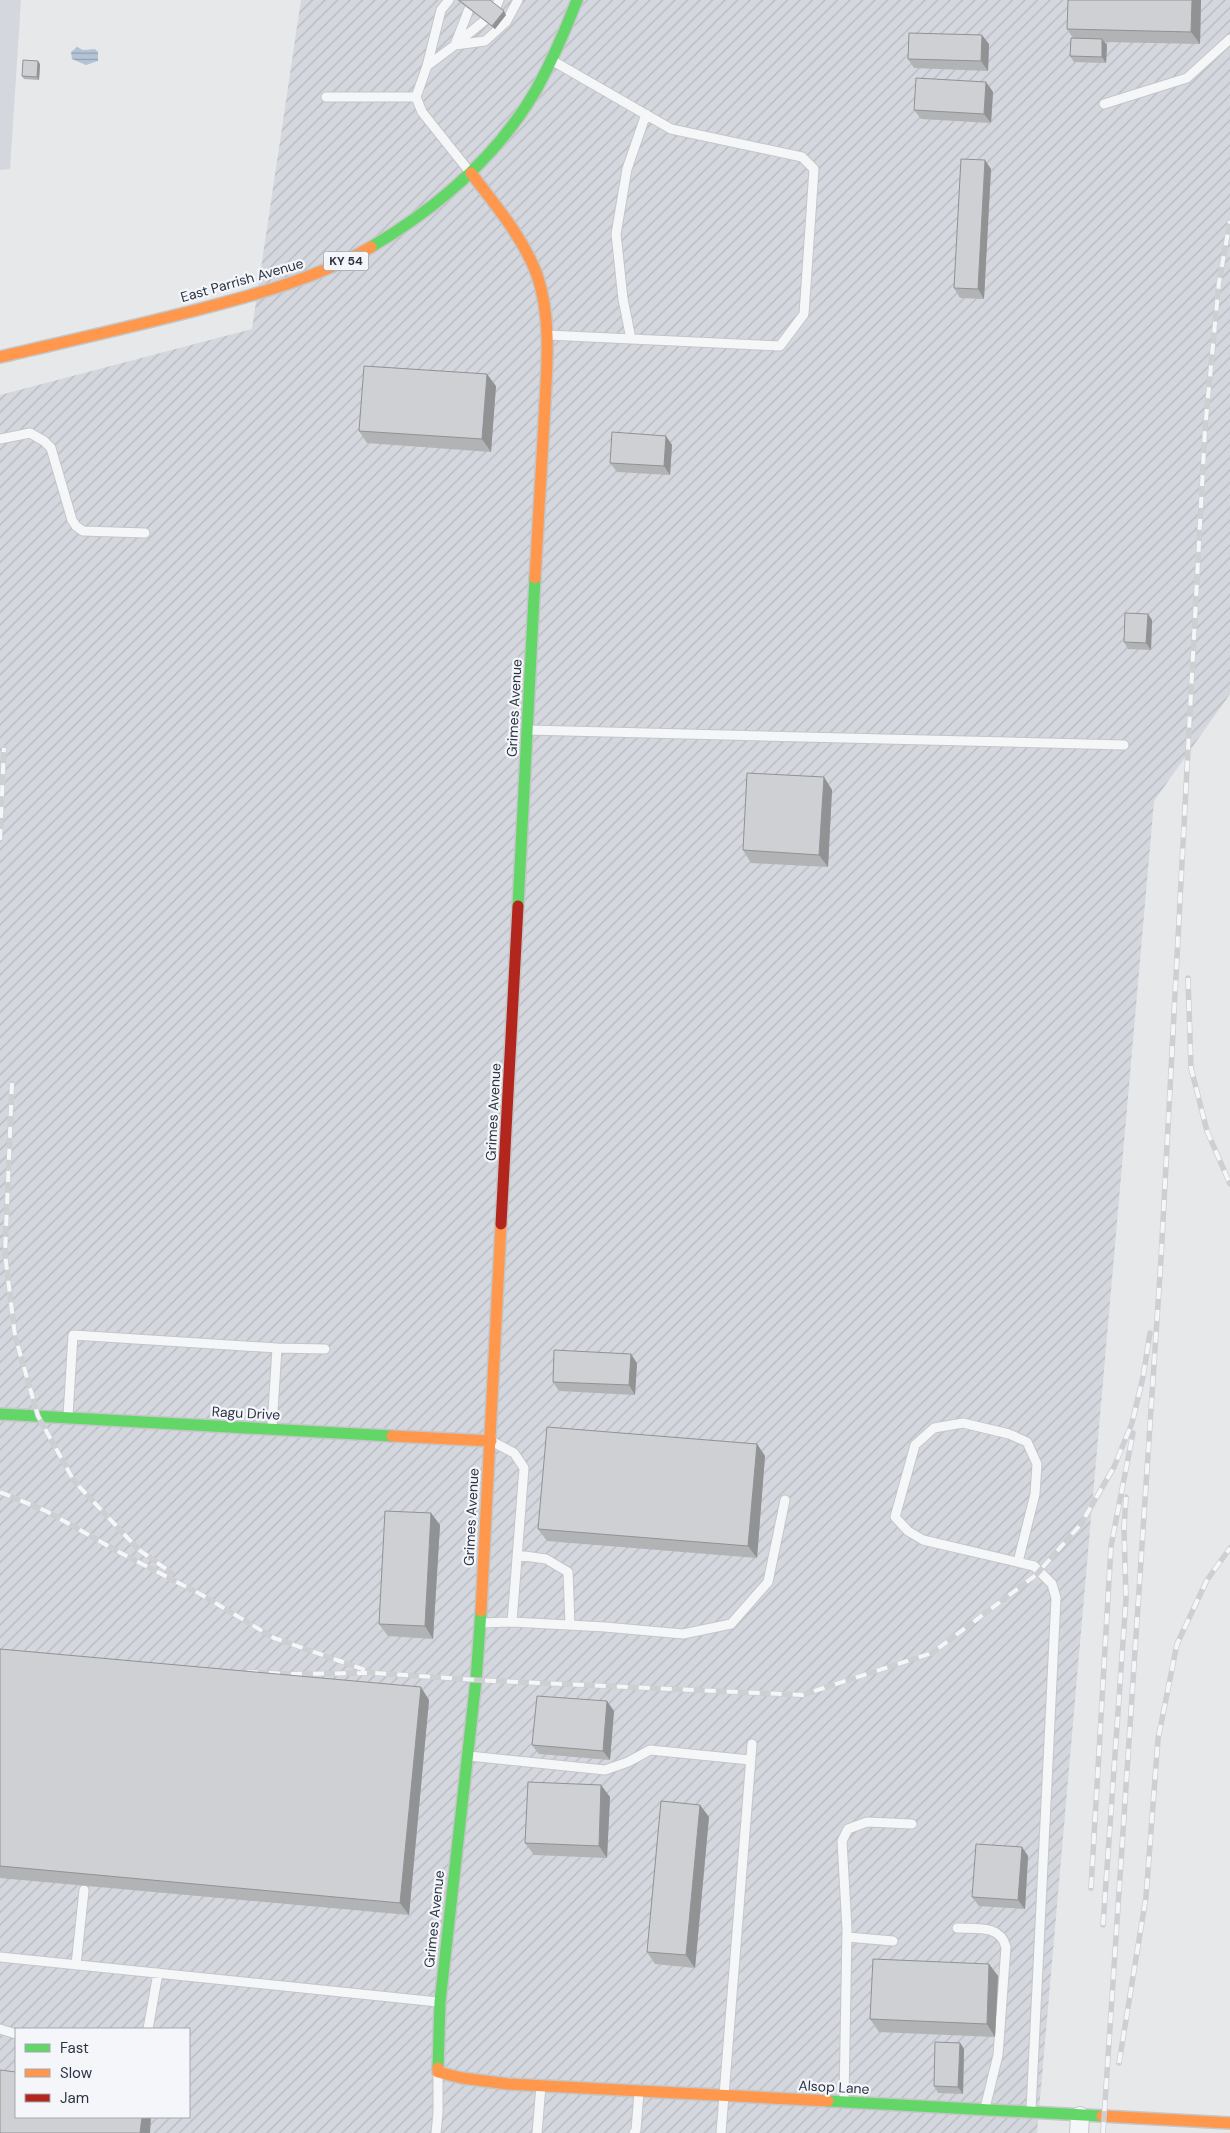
<svg xmlns="http://www.w3.org/2000/svg" width="1230" height="2133" viewBox="0 0 1230 2133" font-family="'DM Sans',sans-serif">
<style>
.built{fill:#d4d7dd}
.industrial{fill:url(#industrial-furrows);fill-rule:evenodd}
.water{fill:url(#water-rules)}
.lines{fill:none;stroke-linecap:round;stroke-linejoin:round}
.lane-casing{stroke:#c4c6c8;stroke-width:11}
.street-casing{stroke:#c4c6c8;stroke-width:20}
.fast-casing{stroke:#c4c6c8;stroke-width:14}
.slow-casing{stroke:#c4c6c8;stroke-width:14}
.jam-casing{stroke:#c4c6c8;stroke-width:14}
.lane{stroke:#f5f6f7;stroke-width:9}
.street{stroke:#f5f6f7;stroke-width:18}
.fast{stroke:#63d668;stroke-width:11}
.slow{stroke:#ff974d;stroke-width:11}
.jam{stroke:#b3261e;stroke-width:11}
.rail-casing{stroke:#cecfd2;stroke-width:5.5}
.rail{stroke:#f4f6f9;stroke-width:4;stroke-dasharray:11;stroke-linecap:butt}
.wall{fill:#b1b3b5}
.shaded-wall{fill:#909294}
.building{fill:#ced0d3;stroke:#909294}
.labels{text-anchor:middle;dominant-baseline:central;stroke-width:4.5;stroke-linejoin:round;paint-order:stroke}
.shield{fill:#f4f6f9;stroke:#676e7b;stroke-width:1}
.shield-label{font-size:12px;font-weight:bold;fill:#2b3445}
.street-label{font-size:14px;fill:#2b3445;stroke:#f4f6f9}
</style>
<defs>
<pattern id="industrial-furrows" width="10" height="10" patternUnits="userSpaceOnUse" patternTransform="scale(1.25)"><rect width="10" height="10" fill="#d4d7dd"/><path d="M-1 1l2-2M0 10L10 0M9 11l2-2" fill="none" stroke="#b6b9bf"/></pattern>
<pattern id="water-rules" width="6" height="5" patternUnits="userSpaceOnUse" patternTransform="scale(1.25)"><rect width="6" height="5" fill="#b4c4d5"/><path d="M0 2.5h6" fill="none" stroke="#93a0af"/></pattern>
</defs>
<rect width="100%" height="100%" fill="#e6e8ea"/>
<path class="built" d="M0 0H21L10 169 0 170Z"/>
<path class="industrial" d="M301 0H1230V694L1154 801 1037 2133H0V395L252 329ZM16 2029H189V2117H16Z"/>
<path class="water" d="M77 47 83 50 95 49 98 52V61L86 65 72 59 71 52Z"/>
<g class="lines">
<g class="lane-casing">
<path id="lane" d="M449 0 441 10 427 66 416 97 422 112 469 171
M496 7 499 0
M457 43 484 21
M455 45 469 9
M427 66 455 45 485 41 506 22 518 0
M326 97H416
M1104 104 1187 78 1230 39
M547 335 780 346 804 314 814 169 802 157 671 129 553 61
M631 339 623 299 616 234 627 169 646 114
M0 439 30 433 44 441 51 448 72 520 76 526 83 531 145 533
M528 730 1124 745
M277 1348 325 1349
M68 1416 73 1335 277 1348 272 1426
M517 1555 546 1559 568 1572 570 1625
M1018 1562 1035 1494 1037 1464 1027 1442 1009 1434 963 1423 934 1428 915 1445 895 1517 908 1531 923 1540 1034 1566 1052 1584 1056 1598 1031 2110
M512 1622 605 1627 683 1634 731 1624 768 1582 785 1500
M481 1623 512 1622 524 1468 514 1453 493 1442
M469 1756 605 1770 628 1762 650 1750 750 1760
M957 1928C976 1929 1000 1924 1006 1947L998 2055 985 2108
M847 1937 893 1941
M0 1957 438 2002
M76 1965 84 1890
M0 2029 16 2034
M148 2029 158 1973
M844 2100 847 1929 842 1841 848 1829 867 1822 912 1824
M436 2133 438 2113V2074
M537 2133 541 2086
M634 2133 636 2130 639 2092
M721 2133 752 1744"/>
</g>
<g class="street-casing">
<path id="street" d="M1079 2133 1080 2116"/>
</g>
<g class="fast-casing">
<path id="fast" d="M371 247C437 208 497 157 536 90 552 61 565 31 577 0
M518 906 535 578
M0 1414 392 1436
M438 2068 440 2002 476 1680 481 1611
M828 2101 1102 2116"/>
</g>
<g class="slow-casing">
<path id="slow" d="M471 173C495 205 523 237 537 275 553 321 546 375 544 422 541 474 538 526 535 578
M0 357C68 341 136 326 204 308 262 293 319 277 371 247
M392 1436 491 1441
M481 1611 501 1224
M438 2068V2072L462 2078 508 2084 828 2101
M1102 2116 1230 2123"/>
</g>
<g class="jam-casing">
<path id="jam" d="M501 1224 518 906"/>
</g>
<use href="#lane" class="lane"/>
<use href="#street" class="street"/>
<use href="#fast" class="fast"/>
<use href="#slow" class="slow"/>
<use href="#jam" class="jam"/>
<g class="rail-casing">
<path id="rail" d="M0 840 4 748
M1188 978 1191 1068 1207 1131 1230 1184
M12 1083 5 1254 15 1336 38 1416 74 1481 139 1550 172 1573
M0 1492 46 1511 119 1552 202 1595 274 1638 374 1673 476 1680 802 1695 932 1653 1036 1575 1081 1524 1114 1467 1132 1423 1143 1377 1150 1333
M247 1672 292 1674 367 1673
M1091 1888 1111 1546 1133 1433
M1103 1925 1126 1599 1124 1528 1126 1497
M1119 2063 1146 1897 1158 1739 1177 1644 1207 1580 1230 1548
M1103 2133 1161 1259 1205 429 1219 282 1230 221"/>
</g>
<use href="#rail" class="rail"/>
</g>
<path class="wall" d="M457 0H490L506 15 495 29Z
M1201 0 1200 44 1105 42 1107 45 1106 63 1074 62 1070 56 1073 38 1067 29Z
M989 44 988 71 914 68 908 59Z
M40 64 39 80 24 79 22 76Z
M986 82 993 92 991 123 921 119 914 110Z
M991 169 984 299 960 298 954 288Z
M496 386 491 452 367 443 359 431Z
M666 436 672 445 670 475 617 472 610 463Z
M1148 614 1152 620 1151 650 1128 649 1124 642Z
M824 777 832 790 828 867 751 863 743 850Z
M637 1363 635 1395 559 1391 553 1382Z
M757 1444 765 1456 757 1558 547 1541 538 1529Z
M431 1513 440 1525 433 1639 388 1636 379 1624Z
M0 1649 429 1700 409 1915 0 1878Z
M614 1711 610 1760 539 1754 532 1745Z
M601 1785 610 1797 607 1858 534 1855 525 1843Z
M700 1805 709 1817 695 1968 655 1964 647 1952Z
M1022 1847 1028 1856 1025 1909 979 1906 972 1897Z
M989 1964 998 1976 995 2037 879 2032 870 2019Z
M960 2043 964 2049 963 2094 938 2093 934 2086Z"/>
<path class="shaded-wall" d="M1192 0H1201L1200 44 1191 32Z
M504 11 506 15 495 29 492 26Z
M982 35 989 44 988 71 981 61Z
M1102 39 1107 45 1106 63 1102 57Z
M38 61 40 64 39 80 37 77Z
M986 82 993 92 991 123 984 114Z
M985 160 991 169 984 299 978 289Z
M487 374 496 386 491 452 482 439Z
M666 436 672 445 670 475 664 466Z
M1148 614 1152 620 1151 650 1146 643Z
M824 777 832 790 828 867 819 855Z
M631 1354 637 1363 635 1395 629 1385Z
M757 1444 765 1456 757 1558 748 1546Z
M431 1513 440 1525 433 1639 425 1626Z
M421 1687 429 1700 409 1915 400 1903Z
M607 1701 614 1711 610 1760 603 1751Z
M601 1785 610 1797 607 1858 599 1846Z
M700 1805 709 1817 695 1968 686 1955Z
M1022 1847 1028 1856 1025 1909 1018 1900Z
M989 1964 998 1976 995 2037 987 2024Z
M960 2043 964 2049 963 2094 958 2087Z
M142 2117H151L150 2133H140Z"/>
<path class="building" d="M459 0H490L504 11 492 26Z
M1068 0H1192L1191 32 1067 29Z
M909 33 982 35 981 61 908 59Z
M1071 38 1102 39V57L1070 56Z
M23 60 38 61 37 77 22 76Z
M916 78 986 82 984 114 914 110Z
M961 159 985 160 978 289 954 288Z
M364 366 487 374 482 439 359 431Z
M612 432 666 436 664 466 610 463Z
M1125 613 1148 614 1146 643 1124 642Z
M747 773 824 777 819 855 743 850Z
M554 1350 631 1354 629 1385 553 1382Z
M547 1427 757 1444 748 1546 538 1529Z
M385 1511 431 1513 425 1626 379 1624Z
M0 1649 421 1687 400 1903 0 1866Z
M537 1696 607 1701 603 1751 532 1745Z
M528 1782 601 1785 599 1846 525 1843Z
M661 1801 700 1805 686 1955 647 1952Z
M976 1844 1022 1847 1018 1900 972 1897Z
M873 1959 989 1964 987 2024 870 2019Z
M935 2042 960 2043 958 2087 934 2086Z
M0 2070 16 2072V2117H142L140 2133H0Z"/>
<g class="labels">
<rect class="shield" x="323.5" y="251.5" width="45" height="19" rx="4"/>
<g class="shield-label">
<text x="346" y="261">KY 54</text>
</g>
<g class="street-label">
<text transform="translate(242 280) rotate(-16)">East Parrish Avenue</text>
<text transform="translate(514 708) rotate(-87)">Grimes Avenue</text>
<text transform="translate(493 1112) rotate(-87)">Grimes Avenue</text>
<text transform="translate(246 1413) rotate(3)">Ragu Drive</text>
<text transform="translate(471 1517) rotate(-87)">Grimes Avenue</text>
<text transform="translate(434 1919) rotate(-84)">Grimes Avenue</text>
<text transform="translate(834 2087) rotate(3)">Alsop Lane</text>
</g>
</g>
<rect x="15" y="2028" width="175" height="90" fill="#f4f6f9" stroke="#a4a8b1"/>
<rect x="25" y="2044" width="25" height="8" fill="#63d668" stroke="#a4a8b1"/>
<text x="60" y="2053" font-size="15" fill="#2b3445">Fast</text>
<rect x="25" y="2069" width="25" height="8" fill="#ff974d" stroke="#a4a8b1"/>
<text x="60" y="2078" font-size="15" fill="#2b3445">Slow</text>
<rect x="25" y="2094" width="25" height="8" fill="#b3261e" stroke="#a4a8b1"/>
<text x="60" y="2103" font-size="15" fill="#2b3445">Jam</text>
</svg>
